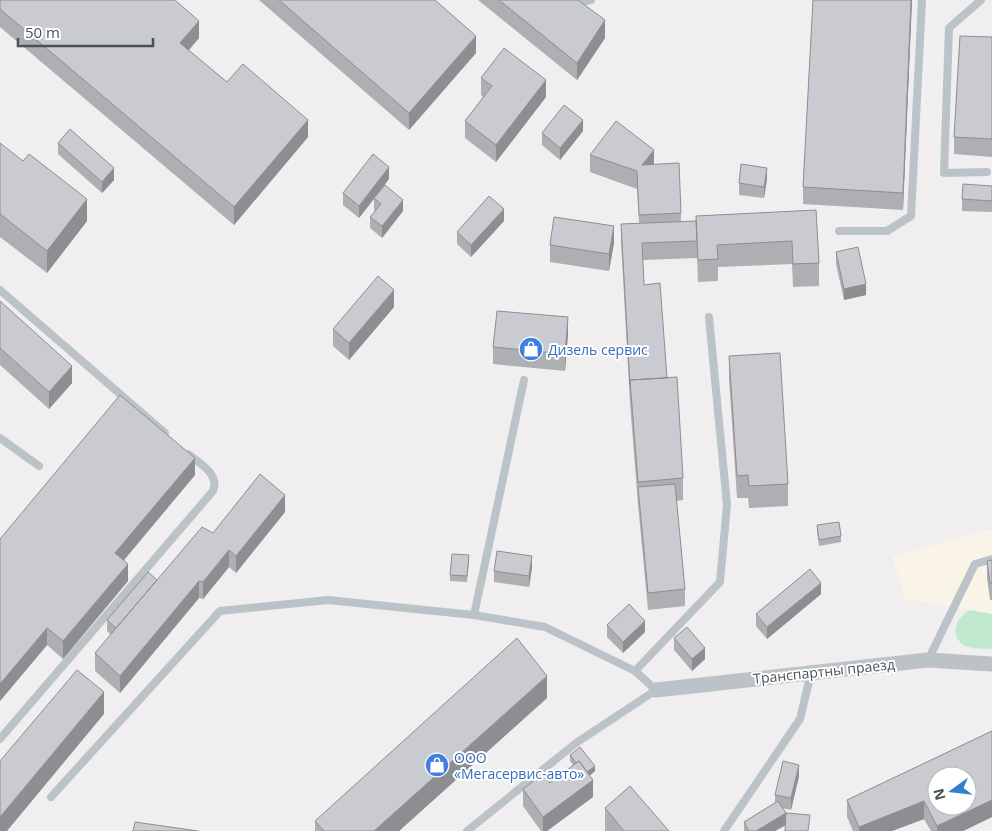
<svg xmlns="http://www.w3.org/2000/svg" width="992" height="831" viewBox="0 0 992 831" font-family="'Open Sans',sans-serif">
<style>
.commercial{fill:#f9f3e8}
.green{fill:#c1e9cd}
.lines{fill:none;stroke-linecap:round;stroke-linejoin:round}
.lane{stroke:#bbc3c8;stroke-width:8}
.street{stroke:#bbc3c8;stroke-width:15}
.wall{fill:#adafb3}
.shaded-wall{fill:#8d8e92}
.building{fill:#c9cbd0;stroke:#8d8e92;fill-rule:evenodd}
.labels{text-anchor:middle;dominant-baseline:central;stroke-width:4;stroke-linejoin:round;paint-order:stroke}
.shop-label{font-size:14px;fill:#366cbe;stroke:#fff;text-anchor:start}
.street-label{font-size:14px;fill:#485258;stroke:#fff}
</style>
<rect width="100%" height="100%" fill="#f0eeee"/>
<path class="commercial" d="M992 529V614L905 599 892 556Z"/>
<path class="green" d="M970 610 992 614V649C982 648 969 650 961 643 949 632 959 615 970 610Z"/>
<g class="lines">
<path class="lane" d="M579 0 581 2 591 0
M981 0 949 28 944 173 987 172
M839 231H887L911 216 922 0
M0 290 165 433
M0 438 39 466
M474 615 524 380
M928 660 975 564 992 559
M635 671 720 582 727 505 709 317
M0 739 213 491C220 475 200 463 188 454
M51 797 220 611 328 600 474 615 545 627 635 671 656 690 576 743 467 831
M724 831 800 719 811 673"/>
<path class="street" d="M656 690 928 660 992 664"/>
</g>
<path class="wall" d="M0 0 199 38 189 50 227 82 308 137 234 225 0 27Z
M259 0H435L476 53 409 130Z
M478 0H578L605 38 577 80Z
M813 0H912L903 210 803 204V187Z
M992 37V157L954 154V137Z
M481 78 546 97 496 162 465 138V121L483 97 481 95Z
M583 131 560 160 542 145V133Z
M0 143 87 221 47 273 0 237Z
M58 143 114 180 102 193 58 154Z
M590 155 654 164 681 213V222L696 221 816 210 819 263V286L793 287 792 264 718 267V281L698 282 697 255V258L643 260 644 285 667 378 683 478V500L676 501 685 589V606L648 610 638 504 630 403 621 241V224L639 223 637 189 590 172Z
M389 179 378 193 403 211 382 238 370 228V217L375 211 374 210V199L359 218 343 205V193Z
M767 179 764 198 739 195V183Z
M992 186V212L962 211V199Z
M504 221 471 257 457 244V232Z
M614 243 609 271 550 262V245Z
M836 252 866 295 844 300 836 264Z
M0 301 72 383 49 409 0 365Z
M394 307 349 360 333 346V329Z
M568 334 565 371 493 364V347Z
M729 356 788 484V506L749 508 748 498H737L729 379Z
M195 475 123 560 128 581 63 659 47 645 0 701V539Z
M285 512 236 573 229 567 203 599 199 598 120 693 95 671V653L111 635 107 631V620L157 580 213 533Z
M817 525 841 536V542L819 546 817 531Z
M992 560V600H990L987 578V561Z
M469 561 467 582 450 581V575Z
M532 567 529 587 494 582V571Z
M821 594 767 639 756 626V614Z
M607 625 645 632 623 653 607 637Z
M674 638 705 659 692 671 674 650Z
M547 698 399 831H315V821Z
M992 731V817L963 831H931L924 819 892 831H853L847 817V800Z
M570 755 595 771 590 775 593 797 547 831H541L523 806V789L550 783 573 765 570 761Z
M799 776 791 810 782 808 786 821 810 831 785 825 775 831H744V822L775 803V795Z
M605 808 669 831H605Z"/>
<path class="shaded-wall" d="M911 0H912L903 210V193Z
M605 20V38L577 80V63Z
M199 21V38L180 60V43Z
M476 36V53L409 130V113Z
M546 80V97L496 162V145Z
M308 120V137L234 225V207Z
M583 120V131L560 160V148Z
M654 150V168L642 165Z
M389 167V179L359 218V206Z
M114 168V180L102 193V182Z
M767 168V179L764 198V187Z
M87 199V221L47 273V251Z
M403 200V211L382 238V226Z
M504 209V221L471 257V245Z
M614 226V243L609 271V254Z
M866 284V295L844 300V289Z
M394 290V307L349 360V343Z
M568 317V334L565 371V354Z
M72 366V383L49 409V392Z
M195 458V475L115 571V553Z
M285 495V512L236 573V556Z
M229 550V567L203 599V582Z
M532 556V567L529 587V576Z
M128 564V581L63 659V641Z
M199 581V598L120 693V676Z
M821 583V594L767 639V627Z
M645 621V632L623 653V642Z
M47 628V645L0 701V684Z
M705 648V659L692 671V659Z
M547 676V698L399 831H374Z
M104 692V714L7 831H0V817Z
M799 765V776L791 810V798Z
M595 766V771L585 780V774Z
M593 780V797L547 831H543V817Z
M992 800V817L963 831H937V826Z
M924 801V819L892 831H859V827Z
M786 813V825L775 831H756Z"/>
<path class="building" d="M0 0H175L199 21 180 43 227 82 243 64 308 120 234 207 0 9Z
M279 0H435L476 36 409 113Z
M499 0H578L605 20 577 63Z
M813 0H911L903 193 803 187Z
M960 36 992 37V139L954 137Z
M504 48 546 80 496 145 465 121 492 86 481 78Z
M564 105 583 120 560 148 542 133Z
M616 121 654 150 642 165 679 163 681 213 639 215 637 171 590 155Z
M70 129 114 168 102 182 58 143Z
M0 143 23 161 29 154 87 199 47 251 0 214Z
M373 154 389 167 359 206 343 193Z
M741 164 767 168 764 187 739 183Z
M963 184 992 186V201L962 199Z
M385 185 403 200 382 226 370 217 381 204 374 198Z
M489 196 504 209 471 245 457 232Z
M816 210 819 263 793 264 792 241 717 245 718 259 698 260 696 216Z
M554 217 614 226 609 254 550 245Z
M696 221 697 241 642 243 644 285 660 283 667 378 630 380V385L621 224Z
M858 247 866 284 844 289 836 252Z
M378 276 394 290 349 343 333 329Z
M0 301 72 366 49 392 0 348Z
M497 311 568 317 565 354 493 347Z
M780 353 788 484 749 486 748 475 737 476 729 356Z
M677 377 683 478 638 482 630 380Z
M120 395 195 458 115 553 128 564 63 641 47 628 0 684V539Z
M260 474 285 495 236 556 229 550 203 582 199 581 120 676 95 653 202 527 213 533Z
M675 484 685 589 648 593 638 487Z
M839 522 841 536 819 540 817 525Z
M497 551 532 556 529 576 494 571Z
M452 554 469 555 467 576 450 575Z
M992 560V583H990L987 561Z
M810 569 821 583 767 627 756 614Z
M148 572 157 580 116 628 107 620Z
M629 604 645 621 623 642 607 625Z
M687 627 705 648 692 659 674 638Z
M517 638 547 676 374 831H324L315 821Z
M77 670 104 692 0 817V761Z
M992 731V800L937 826 924 801 859 827 847 800ZM937 776H967V806H937Z
M580 747 595 766 587 772 579 761 576 763 570 755Z
M579 761 593 780 543 817 523 789 543 774 550 783Z
M783 761 799 765 791 798 775 795Z
M630 786 669 831H624L605 808Z
M778 801 786 813 756 831H749L744 822Z
M786 813 810 815 808 831H785Z
M135 822 198 831H133Z"/>
<defs>
<g id="shop-disc" transform="scale(1.25)"><circle r="9.5" fill="#3f7fe0" stroke="#fff"/><path d="M-5-2.5h2.3a2.7 3.5 0 0 1 5.4 0H5L5.5 6h-11ZM-1.5-2.5h3a1.5 2.3 0 0 0-3 0Z" fill="#fff"/></g>
</defs>
<g fill-rule="evenodd">
<use href="#shop-disc" x="531" y="349"/>
<use href="#shop-disc" x="437" y="765"/>
</g>
<g class="labels">
<g class="shop-label">
<text x="548" y="349">Дизель сервис</text>
<text x="454" y="757">ООО<tspan x="454" dy="16">«Мегасервис-авто»</tspan></text>
</g>
<g class="street-label">
<text transform="translate(824 671) rotate(-6)">Транспартны праезд</text>
</g>
</g>
<g transform="translate(952 791) rotate(255)"><circle r="24" fill="#ffffff" stroke="#b6babc"/>
<path d="M0-4L9 19L0 12L-9 19Z" fill="#2f7fc9"/>
<text y="-8" font-size="14" font-weight="bold" text-anchor="middle" fill="#485258">N</text>
</g>
<path d="M18 38v8h135v-8" fill="none" stroke="#485258" stroke-width="2.5"/>
<text x="25" y="38" font-size="15" fill="#485258" stroke="#ffffff" stroke-width="4" paint-order="stroke">50 m</text>
</svg>
